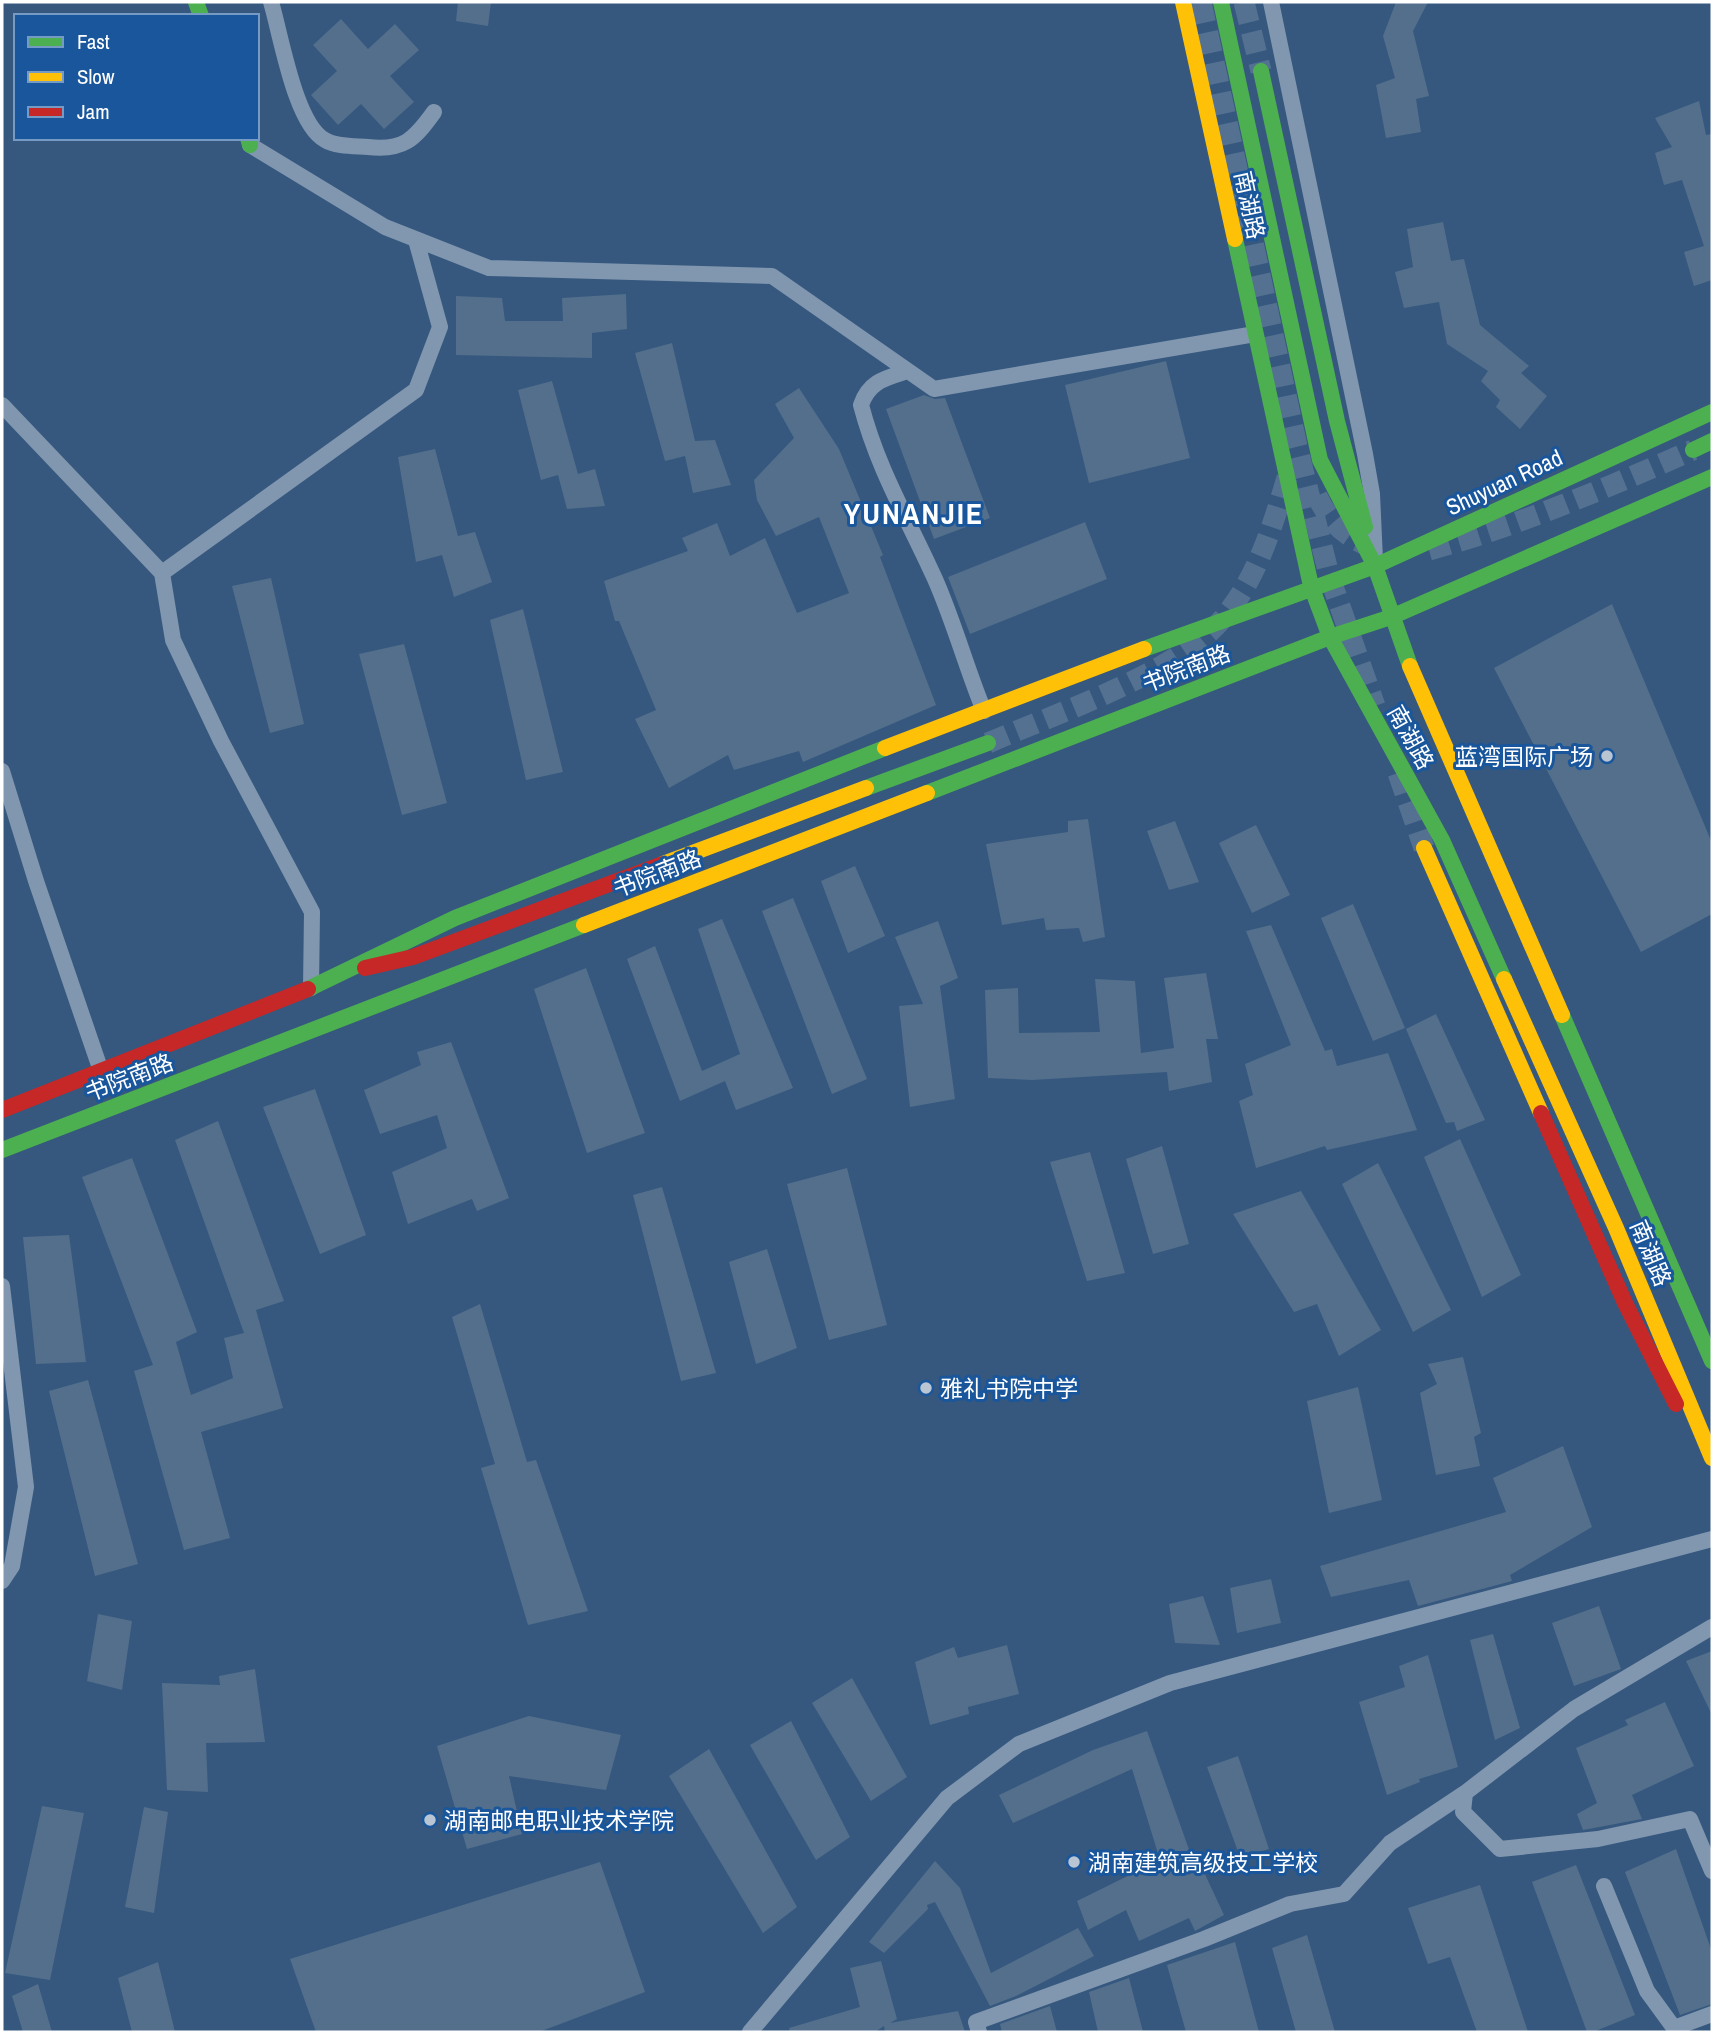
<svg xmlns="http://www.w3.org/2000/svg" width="1714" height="2034" viewBox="0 0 1714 2034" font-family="'Archivo Narrow','Noto Sans SC',sans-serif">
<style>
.building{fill:#536f8c}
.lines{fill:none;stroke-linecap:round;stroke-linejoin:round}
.secondary-tunnel{stroke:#547191;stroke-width:21;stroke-dasharray:21 10;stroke-linecap:butt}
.street{stroke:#8197af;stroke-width:16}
.fast{stroke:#4caf50;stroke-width:16}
.slow{stroke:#ffc107;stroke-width:16}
.jam{stroke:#c62828;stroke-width:16}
.poi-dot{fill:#b9c5d2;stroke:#19569b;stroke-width:2.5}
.labels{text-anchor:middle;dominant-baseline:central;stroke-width:6;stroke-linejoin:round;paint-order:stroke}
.street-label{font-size:23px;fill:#fff;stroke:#19569b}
.poi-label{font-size:23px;fill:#fff;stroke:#19569b;text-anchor:start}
.district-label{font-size:30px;font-weight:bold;letter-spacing:2px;fill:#fff;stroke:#19569b}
</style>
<rect width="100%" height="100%" fill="#36587e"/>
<path class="building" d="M458 2H491L488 26 456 21Z
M1396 2H1428L1413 31 1429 96 1416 99 1421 132 1386 138 1376 85 1395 78 1383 36Z
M341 19 368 49 395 24 419 50 390 76 414 102 384 129 361 104 338 125 311 95 337 71 313 45Z
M1699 101 1706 135 1712 134V280L1694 286 1684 252 1704 246 1682 180 1664 185 1655 153 1672 147 1655 118Z
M1443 222 1451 261 1464 259 1480 325 1529 366 1521 373 1547 396 1520 429 1496 407 1500 400 1481 381 1488 371 1447 344 1439 302 1404 308 1395 272 1413 267 1407 229Z
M626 294 627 329 592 333V358L456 355V296L502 298 505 321H563L562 298Z
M672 343 695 441 715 440 731 485 693 493 685 456 665 461 635 353Z
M1166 361 1190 458 1089 483 1065 385Z
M552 381 578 474 595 469 605 506 567 509 558 475 541 480 518 390Z
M799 388 839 449 883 555 880 557 936 705 803 762 799 751 734 770 728 755 669 788 635 719 656 710 619 621H615L604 581 688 551 682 538 717 523 730 556 765 538 797 613 849 593 819 517 776 536 757 500 754 480 794 438 775 404Z
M924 395 935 399 945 398 990 518 934 539 886 409Z
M435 449 458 536 475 532 492 582 454 597 442 555 416 562 398 457Z
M1085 522 1107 579 970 634 948 577Z
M271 578 304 724 270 733 232 586Z
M1612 604 1712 843V914L1641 952 1494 668Z
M523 609 563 772 526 780 490 620Z
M404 644 447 803 402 815 359 654Z
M1088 819 1105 937 1083 942 1079 928 1046 930 1044 918 1002 925 986 844 1068 832V821Z
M1175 821 1199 882 1169 890 1147 831Z
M1256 825 1290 895 1252 913 1219 843Z
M855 866 885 936 848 953 821 881Z
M793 898 867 1079 832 1094 762 911Z
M1353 904 1405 1028 1373 1041 1321 918Z
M722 919 793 1088 736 1110 725 1081 680 1101 627 959 655 946 702 1071 740 1054 698 929Z
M938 921 958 978 940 986 955 1099 910 1107 899 1006 923 1004 895 937Z
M1271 925 1325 1051 1332 1049 1337 1066 1388 1053 1417 1130 1327 1150 1325 1146 1256 1168 1239 1101 1253 1095 1245 1064 1291 1045 1246 931Z
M586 968 645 1133 587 1153 534 989Z
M1206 973 1218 1039H1206L1212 1082 1169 1091 1167 1072 1032 1080 988 1078 985 990 1018 988 1019 1033 1100 1032 1095 979 1135 981 1141 1053 1174 1048 1164 978Z
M1436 1014 1485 1120 1457 1131 1454 1122 1446 1123 1406 1029Z
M451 1042 509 1198 477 1211 472 1199 408 1224 392 1172 447 1148 437 1115 380 1134 364 1090 421 1065 417 1052Z
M315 1089 366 1235 320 1254 263 1107Z
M218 1121 284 1301 256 1310 283 1408 201 1432 230 1538 184 1550 134 1371 153 1365 82 1177 132 1158 197 1332 176 1342 191 1395 233 1378 224 1338 244 1333 175 1140Z
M1460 1139 1521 1275 1482 1297 1424 1157Z
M1162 1146 1189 1244 1153 1254 1126 1159Z
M1090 1152 1125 1273 1087 1281 1050 1162Z
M1378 1163 1451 1310 1413 1332 1342 1184Z
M847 1168 887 1325 829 1340 787 1184Z
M662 1187 716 1373 681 1381 633 1195Z
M1301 1191 1381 1330 1339 1356 1317 1304 1294 1312 1233 1214Z
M69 1235 86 1362 36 1364 23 1237Z
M767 1249 797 1348 756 1364 729 1262Z
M480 1304 527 1462 536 1460 588 1611 528 1625 481 1468 495 1464 452 1317Z
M1463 1357 1481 1433 1474 1437 1480 1466 1436 1475 1420 1393 1437 1384 1428 1364Z
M88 1380 138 1564 95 1576 49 1391Z
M1358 1387 1382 1500 1329 1513 1307 1401Z
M1563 1446 1592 1527 1510 1575 1512 1581 1418 1606 1409 1580 1331 1597 1320 1566 1506 1512 1493 1478Z
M1271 1579 1281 1623 1237 1633 1230 1588Z
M1203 1596 1220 1645 1175 1643 1169 1604Z
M1599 1606 1621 1669 1574 1686 1552 1623Z
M98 1614 132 1621 122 1690 87 1681Z
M1493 1634 1520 1728 1495 1740 1470 1640Z
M1007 1645 1019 1694 968 1707 969 1714 930 1725 915 1662 954 1647 958 1658Z
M1712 1651V1715L1686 1661Z
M1428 1655 1458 1767 1419 1779 1420 1782 1387 1795 1359 1702 1405 1687 1399 1666Z
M255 1669 265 1742 206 1743 208 1792 167 1790 162 1683 220 1685 219 1676Z
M852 1678 907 1777 871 1801 812 1703Z
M1665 1702 1694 1766 1632 1795 1642 1819 1583 1830 1577 1814 1597 1803 1576 1748 1628 1725 1625 1720Z
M529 1716 621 1735 606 1790 509 1776 522 1834 467 1849 437 1746Z
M791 1721 850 1837 816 1860 750 1745Z
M1147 1731 1192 1858 1196 1855 1224 1915 1195 1931 1189 1918 1139 1941 1126 1910 1088 1930 1077 1901 1160 1860 1132 1769 1013 1823 999 1795 1093 1750Z
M709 1749 797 1907 763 1933 669 1776Z
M1238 1756 1269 1849 1240 1857 1207 1767Z
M42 1806 84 1813 50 1980 5 1973Z
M144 1807 168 1812 154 1913 125 1907Z
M1676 1849 1712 1952V2004L1680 2015 1625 1872Z
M935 1861 960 1888 991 1973 1078 1928 1094 1956 1016 1996 990 2006 935 1902 927 1905 928 1909 884 1953 869 1942Z
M600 1862 645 1992 539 2032H316L290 1959Z
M1576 1865 1635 2015 1593 2032H1587L1532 1882Z
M1480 1885 1528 2032H1477L1450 1957 1428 1964 1408 1908Z
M1307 1935 1335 2032H1296L1272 1948Z
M1235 1942 1259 2032H1186L1167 1965Z
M881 1961 897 2019 890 2023 958 2011 965 2032H885L884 2026 875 2032H790L789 2028 860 2007 850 1968Z
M158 1962 175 2032H132L118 1978Z
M1129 1978 1143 2032H1098L1089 1992Z
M38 1984 52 2032H23L12 1996Z
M1050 2006 1057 2032H1002L1000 2024Z"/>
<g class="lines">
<path class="secondary-tunnel" d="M1201 2 1297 446 1329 575 1375 706
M1244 2 1261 71
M1317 496C1330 523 1345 537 1373 548
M1429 550C1521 525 1606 488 1693 450
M988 743C1057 713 1179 673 1225 616 1259 575 1274 521 1289 471
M1398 773 1424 848"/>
<path class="street" d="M271 2C281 35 295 124 325 140 336 147 355 146 368 147 403 151 414 140 434 112
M1271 2 1365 454 1372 494 1375 560
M250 145 385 227 489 268 772 276 934 389 1255 334
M908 371C886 378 869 381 861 405 878 470 908 519 935 579 954 622 966 667 984 711
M2 405 162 573 173 640 221 741 312 912 311 988
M162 573 416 390 440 327 416 240
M2 771 36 881 101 1071
M2 1286 26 1487 12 1566 2 1581
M1712 1627 1574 1709 1465 1793 1463 1812 1500 1849 1598 1839 1690 1819 1712 1871
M1604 1886 1647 1991 1674 2028 1712 2014
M750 2032 947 1798 1019 1744 1170 1683 1712 1539
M979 2032 976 2022 1204 1939 1290 1904 1344 1894 1390 1843 1465 1793"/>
<path class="fast" d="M196 2 201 16
M1221 2 1320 460 1375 566 1410 666
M1261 71 1337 421 1365 527
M248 138 250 145
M1235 239 1311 586 1330 637 1442 840 1504 979
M1693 450 1712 441
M1391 617 1712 477
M1330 637 1391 617
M1144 649 1375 566 1712 412
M866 788 988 743
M927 793 1330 637
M308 989 455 918 885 748
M1562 1015 1712 1361
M2 1150 584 925"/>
<path class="slow" d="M1183 2 1235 239
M1410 666 1562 1015
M885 748 1144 649
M1424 848 1541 1113
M663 864 866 788
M584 925 927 793
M1504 979 1616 1228 1712 1458"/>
<path class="jam" d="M365 968 413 957 663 864
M2 1110 308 989
M1541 1113 1625 1303 1676 1404"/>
</g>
<g class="poi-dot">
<circle cx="1607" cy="756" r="7"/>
<circle cx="926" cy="1388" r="7"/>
<circle cx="430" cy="1820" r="7"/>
<circle cx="1074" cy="1862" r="7"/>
</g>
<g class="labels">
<g class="street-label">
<text transform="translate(1250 205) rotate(78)">南湖路</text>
<text transform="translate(1504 482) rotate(-25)">Shuyuan Road</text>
<text transform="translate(1186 668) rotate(-21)">书院南路</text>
<text transform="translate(1411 737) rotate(61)">南湖路</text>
<text transform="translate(657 873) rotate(-21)">书院南路</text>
<text transform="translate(129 1077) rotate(-21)">书院南路</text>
<text transform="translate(1651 1253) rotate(67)">南湖路</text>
</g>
<g class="poi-label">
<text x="1593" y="756" text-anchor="end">蓝湾国际广场</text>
<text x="940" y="1388">雅礼书院中学</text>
<text x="444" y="1820">湖南邮电职业技术学院</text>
<text x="1088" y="1862">湖南建筑高级技工学校</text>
</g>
<g class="district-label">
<text x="914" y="513">YUNANJIE</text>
</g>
</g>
<rect width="1714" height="2034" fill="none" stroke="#ffffff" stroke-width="7"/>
<rect x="14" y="14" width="245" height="126" fill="#19569b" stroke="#759ac3" stroke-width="2"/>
<rect x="28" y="37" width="35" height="10" fill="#4caf50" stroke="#759ac3" stroke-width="2"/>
<text x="77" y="49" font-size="21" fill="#ffffff">Fast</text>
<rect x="28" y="72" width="35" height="10" fill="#ffc107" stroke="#759ac3" stroke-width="2"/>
<text x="77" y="84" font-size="21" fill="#ffffff">Slow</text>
<rect x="28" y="107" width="35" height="10" fill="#c62828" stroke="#759ac3" stroke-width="2"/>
<text x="77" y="119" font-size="21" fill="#ffffff">Jam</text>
</svg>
